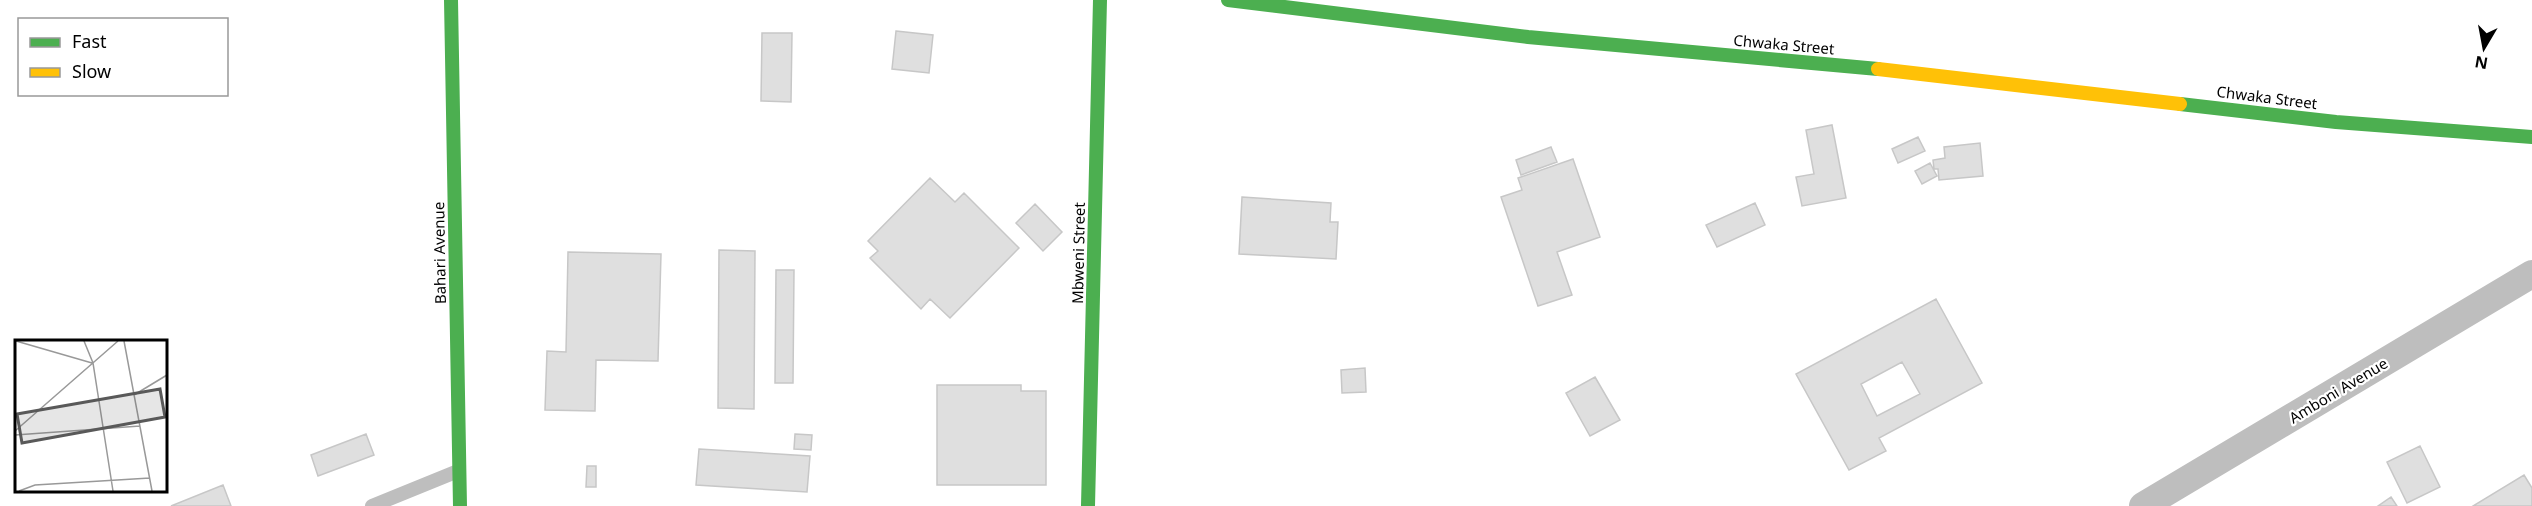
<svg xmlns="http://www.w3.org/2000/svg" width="2532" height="506" viewBox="0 0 2532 506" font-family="'Noto Sans',sans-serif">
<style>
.building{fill:#dfdfdf;stroke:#c7c7c7;stroke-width:1.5;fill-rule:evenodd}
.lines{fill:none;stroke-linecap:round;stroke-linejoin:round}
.lane{stroke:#bebebe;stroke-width:14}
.street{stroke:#bebebe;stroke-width:28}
.fast{stroke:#4caf50;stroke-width:14}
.slow{stroke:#ffc107;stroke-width:14}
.labels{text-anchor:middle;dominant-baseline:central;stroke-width:4.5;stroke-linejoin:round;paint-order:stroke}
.street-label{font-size:15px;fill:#000;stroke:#fff}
.inset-road{fill:none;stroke:#999;stroke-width:1.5}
.view{fill:#595959;fill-opacity:0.15;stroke:#595959;stroke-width:3}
.inset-edge{fill:none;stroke:#000;stroke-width:3}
</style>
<rect width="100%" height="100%" fill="#fff"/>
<path class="building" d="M896 31 933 35 929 73 892 69Z
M762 33H792L791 102 761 101Z
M1832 125 1846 198 1802 206 1796 177 1814 174 1806 130Z
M1918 137 1925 151 1898 163 1892 149Z
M1980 143 1983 176 1939 180 1938 169H1934L1933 160 1945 158 1944 147Z
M1551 147 1557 162 1521 175 1516 160Z
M1573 159 1600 237 1557 252 1572 295 1538 306 1501 197 1522 190 1518 178Z
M1930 163 1937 176 1922 184 1915 171Z
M930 178 955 202 964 193 1019 248 950 318 930 299 921 309 870 258 878 251 868 241Z
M1242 197 1331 203 1330 222H1338L1336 259 1239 254Z
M1755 203 1765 225 1717 247 1706 225Z
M1035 204 1062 232 1043 251 1016 223Z
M719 250 755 251 754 409 718 408Z
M568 252 661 254 658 361 596 360 595 411 545 410 547 351 566 352Z
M776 270H794L793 383H775Z
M1936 299 1982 383 1879 438 1886 451 1849 470 1796 374ZM1902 362 1920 394 1877 416 1861 384Z
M1365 368 1366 392 1342 393 1341 370Z
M1595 377 1620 420 1590 436 1566 393Z
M937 385H1021V391H1046V485H937Z
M366 434 374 455 318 476 311 455Z
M795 434 812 435 811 450 794 449Z
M2420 446 2440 487 2407 503 2387 462Z
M699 449 810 456 807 492 696 485Z
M587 466H596V487H586Z
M2524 475 2532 488V506H2473Z
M223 485 231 506H171Z
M2391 497 2397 506H2378Z"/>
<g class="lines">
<path class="lane" d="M372 506 458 471"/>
<path class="street" d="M2143 506 2532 274"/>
<path class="fast" d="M451 0 460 506
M1228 0 1528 37 1878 69
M2180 104 2336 122 2532 137
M1088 506 1100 0"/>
<path class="slow" d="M1878 69 2180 104"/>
</g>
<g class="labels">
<g class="street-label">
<text transform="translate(1784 44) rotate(5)">Chwaka Street</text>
<text transform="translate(2267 97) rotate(7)">Chwaka Street</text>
<text transform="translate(439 253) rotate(-91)">Bahari Avenue</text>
<text transform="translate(1078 253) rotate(-89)">Mbweni Street</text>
<text transform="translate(2338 390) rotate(-31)">Amboni Avenue</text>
</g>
</g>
<g transform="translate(15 340)">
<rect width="152" height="152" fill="#fff"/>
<path class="inset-road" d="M1 1 77 23M69 1 78 23 98 151M109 1 137 151M119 55 152 35M0 91 103 1M0 95 125 86M4 151 20 145 135 138"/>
<path class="view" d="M145 49 150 77 7 103 2 74Z"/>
<rect width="152" height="152" class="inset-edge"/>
</g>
<rect x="18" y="18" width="210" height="78" fill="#ffffff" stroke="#999999" stroke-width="1.5"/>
<rect x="30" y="38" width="30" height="9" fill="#4caf50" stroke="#999999" stroke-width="1.5"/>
<text x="72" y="48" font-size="18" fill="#000000">Fast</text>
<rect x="30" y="68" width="30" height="9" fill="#ffc107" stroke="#999999" stroke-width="1.5"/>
<text x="72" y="78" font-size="18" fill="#000000">Slow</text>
<g transform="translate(2484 48) rotate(190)" stroke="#ffffff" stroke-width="4.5" paint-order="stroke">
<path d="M0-4.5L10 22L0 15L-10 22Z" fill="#000000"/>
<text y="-9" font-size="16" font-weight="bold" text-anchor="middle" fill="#000000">N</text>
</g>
</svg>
